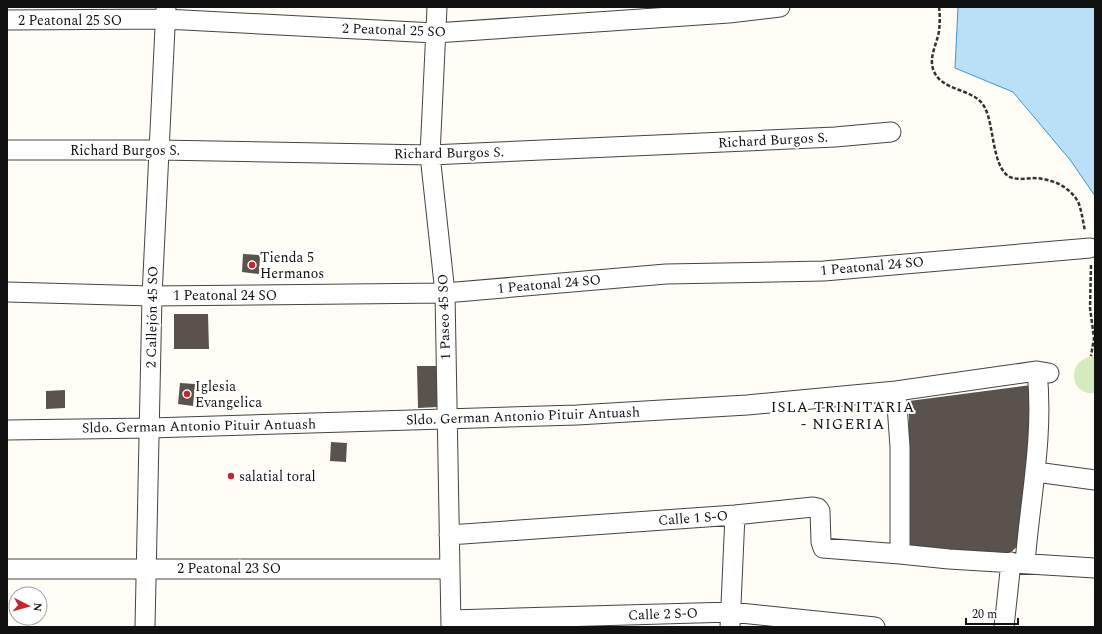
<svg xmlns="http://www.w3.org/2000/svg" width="1102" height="634" viewBox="0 0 1102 634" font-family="Spectral,serif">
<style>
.green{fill:#d5ebbd}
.water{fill:#b9e0f7;stroke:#3f96cf}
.building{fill:#5a524d}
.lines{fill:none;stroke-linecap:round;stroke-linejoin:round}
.minor-casing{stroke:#444;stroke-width:21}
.path{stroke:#333;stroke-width:2.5;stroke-dasharray:4 2;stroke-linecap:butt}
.minor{stroke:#fff;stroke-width:19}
.poi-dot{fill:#c4262e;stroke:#fff;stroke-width:1.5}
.labels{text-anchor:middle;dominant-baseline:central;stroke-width:4;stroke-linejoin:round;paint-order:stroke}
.street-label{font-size:14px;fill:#111;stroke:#fff}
.poi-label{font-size:14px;fill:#111;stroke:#fff;text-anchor:start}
.neighbourhood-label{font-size:15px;letter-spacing:1px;fill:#111;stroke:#fff}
</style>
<rect width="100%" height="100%" fill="#fffdf5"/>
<path class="green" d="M1091 356 1095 357V393C1073 397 1063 364 1091 356Z"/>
<path class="water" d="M958 7H1095V196L1071 161 1013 92 955 68Z"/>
<path class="building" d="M243 254 260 255 259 274 242 272Z
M174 314H208L209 349H174Z
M417 366H436L438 407 418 408Z
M180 383 195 384 193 406 178 404Z
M1031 385 1023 541 1009 554 908 547 909 401Z
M65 390V408L46 409V391Z
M331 442 347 443 346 462 330 461Z"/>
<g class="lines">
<g class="minor-casing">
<path id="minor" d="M437 7 430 155 445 293 451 627
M7 20 165 19 435 33 729 13 780 7
M7 150H159L430 155 835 137 891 132
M7 292 152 296 445 293 666 274 824 271 1090 248
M896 391 900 447V554L949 559 1095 568
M7 430 150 428 577 415 747 405 896 391 1037 371 1049 373
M1036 472 1095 480
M449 535 735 515 813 507 818 508 820 511 821 542 823 548 900 554
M1025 563C1030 499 1044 436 1037 371
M7 569H450
M451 620 731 612 875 627
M145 627 152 296 166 7
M730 627 735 515
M1004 627 1011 562"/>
</g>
<path class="path" d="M939 7C940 15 940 23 939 31 937 44 929 56 933 69 941 93 975 87 985 108 994 125 992 164 1008 176 1015 180 1024 179 1032 178 1050 178 1071 186 1079 204 1082 213 1083 222 1085 231
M1091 265 1090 308 1094 338 1091 356"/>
<use href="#minor" class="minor"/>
</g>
<g class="poi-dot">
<circle cx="252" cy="265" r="4"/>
<circle cx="187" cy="394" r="4"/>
<circle cx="231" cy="476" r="4"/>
</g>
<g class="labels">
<g class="street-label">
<text x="70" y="20">2 Peatonal 25 SO</text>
<text transform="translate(394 30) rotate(2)">2 Peatonal 25 SO</text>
<text transform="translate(773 140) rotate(-3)">Richard Burgos S.</text>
<text x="125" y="150">Richard Burgos S.</text>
<text transform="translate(449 153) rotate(-1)">Richard Burgos S.</text>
<text transform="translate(872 266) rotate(-5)">1 Peatonal 24 SO</text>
<text transform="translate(549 284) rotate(-5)">1 Peatonal 24 SO</text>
<text x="225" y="295">1 Peatonal 24 SO</text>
<text transform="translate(152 317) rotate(-89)">2 Callejón 45 SO</text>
<text transform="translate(444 317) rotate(-92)">1 Paseo 45 SO</text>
<text transform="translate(523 416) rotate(-2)">Sldo. German Antonio Pituir Antuash</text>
<text transform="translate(199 426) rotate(-1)">Sldo. German Antonio Pituir Antuash</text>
<text transform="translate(693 518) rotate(-4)">Calle 1 S-O</text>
<text x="229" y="568">2 Peatonal 23 SO</text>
<text transform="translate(663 614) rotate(-2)">Calle 2 S-O</text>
</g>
<g class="poi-label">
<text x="260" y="257">Tienda 5<tspan x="260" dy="16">Hermanos</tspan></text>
<text x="195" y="386">Iglesia<tspan x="195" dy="16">Evangelica</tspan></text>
<text x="239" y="476">salatial toral</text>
</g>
<g class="neighbourhood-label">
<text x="843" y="407">ISLA TRINITARIA<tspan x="843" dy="17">- NIGERIA</tspan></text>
</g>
</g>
<rect width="1102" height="634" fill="none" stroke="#111111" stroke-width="16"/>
<g transform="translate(28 606) rotate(96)"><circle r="19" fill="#ffffff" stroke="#a0a0a0"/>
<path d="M0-3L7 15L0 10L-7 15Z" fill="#c4262e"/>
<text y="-6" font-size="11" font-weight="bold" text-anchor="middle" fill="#111111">N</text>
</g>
<path d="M966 618v6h52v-6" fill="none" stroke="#111111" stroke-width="2"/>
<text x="972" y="618" font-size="12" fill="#111111" stroke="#ffffff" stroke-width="3" paint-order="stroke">20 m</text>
</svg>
